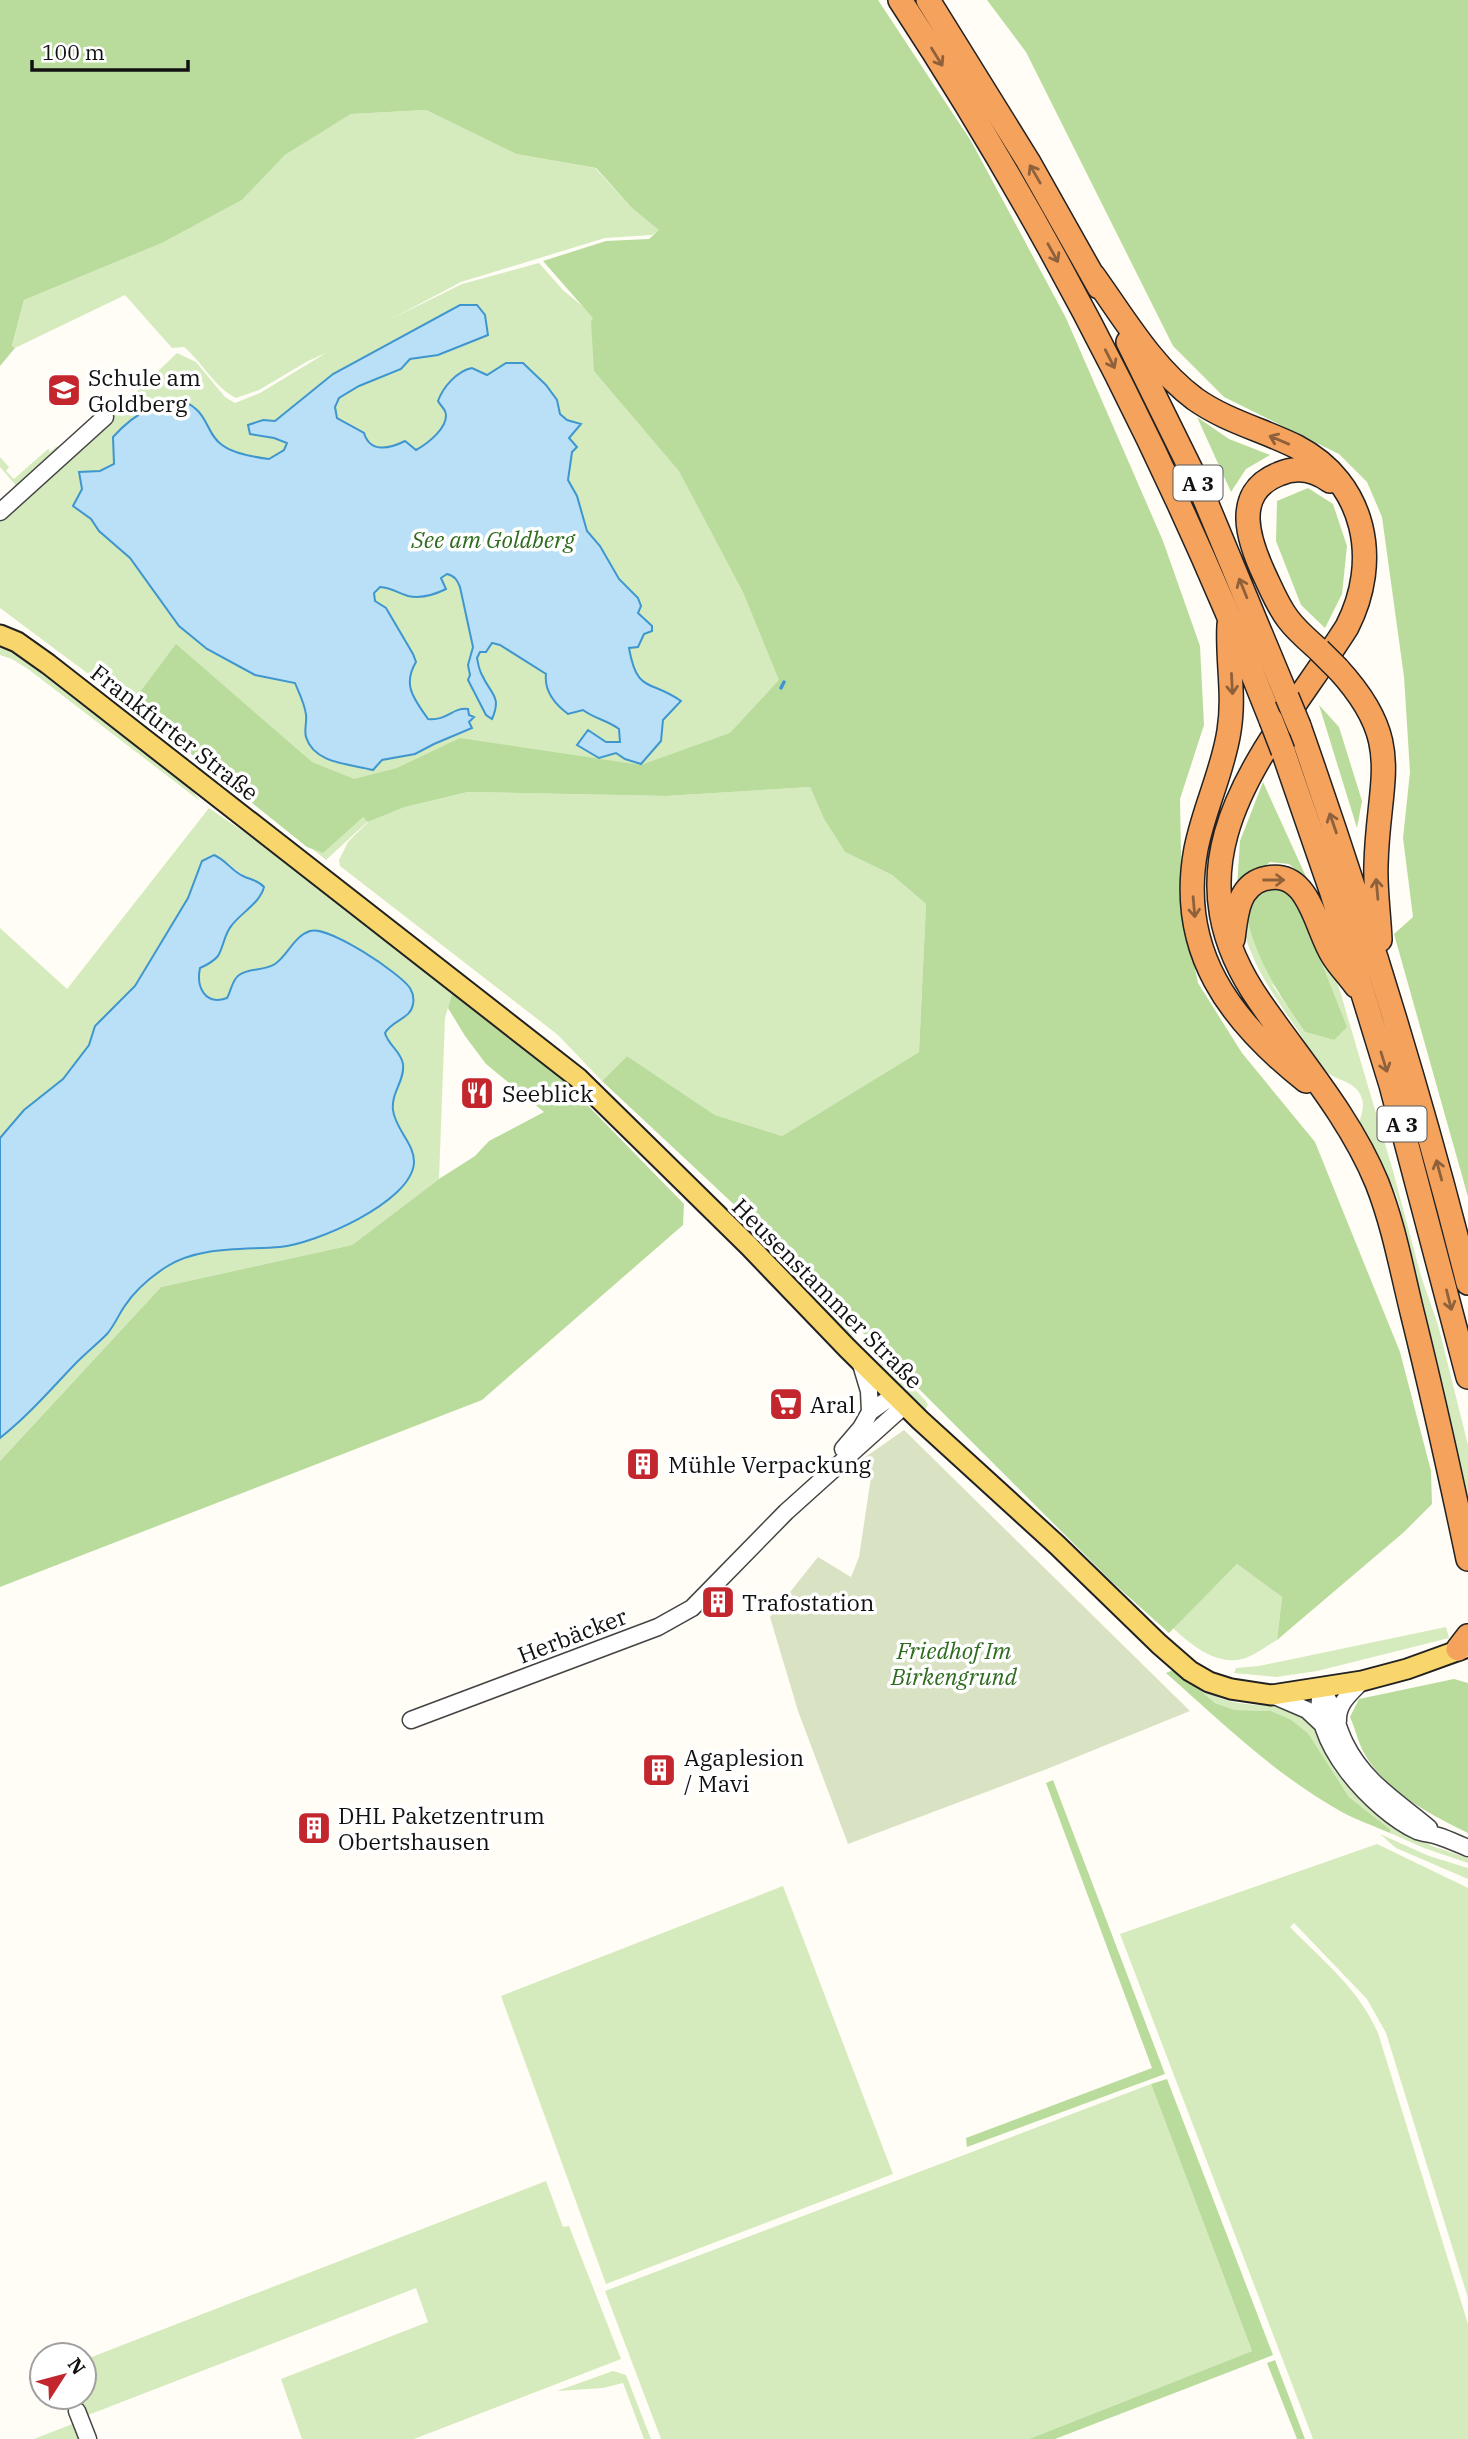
<svg xmlns="http://www.w3.org/2000/svg" width="1468" height="2439" viewBox="0 0 1468 2439" font-family="'IBM Plex Serif',serif">
<style>
.green{fill:#d5ebbd;fill-rule:evenodd}
.forest{fill:#b9dc9c}
.cemetery{fill:#d9e3c4}
.water{fill:#b9e0f7;stroke:#3f96cf;stroke-width:2}
.lines{fill:none;stroke-linecap:round;stroke-linejoin:round}
.stream{stroke:#3f96cf;stroke-width:3.5}
.minor-casing{stroke:#444;stroke-width:19}
.major-casing{stroke:#222;stroke-width:23}
.highway-casing{stroke:#222;stroke-width:26}
.minor{stroke:#fff;stroke-width:16}
.major{stroke:#f9d66b;stroke-width:19}
.highway{stroke:#f5a25d;stroke-width:23}
.highway-bridge-casing{stroke:#222;stroke-width:26;stroke-linecap:butt}
.highway-bridge{stroke:#f5a25d;stroke-width:23}
.oneway{stroke:#8e613b}
.labels{text-anchor:middle;dominant-baseline:central;stroke-width:7;stroke-linejoin:round;paint-order:stroke}
.shield{fill:#fff;stroke:#585858;stroke-width:2}
.shield-label{font-size:21px;font-weight:bold;fill:#111}
.poi-label{font-size:23px;fill:#111;stroke:#fff;text-anchor:start}
.park-label{font-size:23px;font-style:italic;fill:#2f6b1f;stroke:#fff}
.street-label{font-size:23px;fill:#111;stroke:#fff}
</style>
<rect width="100%" height="100%" fill="#fffdf5"/>
<path class="green" d="M426 110 516 154 595 168 632 208 660 230 652 235 605 238 461 282 393 318 462 284 539 263 563 290 734 431 906 673 740 771 473 775 377 813 326 860 310 847 165 659 130 705 0 608V522L177 353 196 362 225 397 235 403 260 393 326 353 308 361 259 390 236 398C215 388 203 363 184 347L172 348 125 295 15 348 12 347 24 300 162 243 242 200 285 155 351 114Z
M57 446 61 451 19 489 0 467V457L9 467 6 471 14 479 48 449 50 452Z
M0 646 16 651 183 778 200 801 28 669 12 659 0 655Z
M810 787 824 819 845 852 892 875 926 904 919 1052 782 1136 715 1115 627 1056 602 1081 558 1035 340 866 339 860 348 842 368 822 405 807 468 792 666 796Z
M209 808 321 885 453 990 445 1018 439 1179 352 1245 161 1287 0 1461V1438C28 1415 51 1388 76 1363 86 1353 97 1344 107 1334 114 1326 118 1315 124 1306 137 1287 158 1268 181 1259 212 1247 248 1251 281 1247 314 1243 378 1215 400 1190 407 1182 408 1160 410 1149 396 1120 384 1108 403 1077L396 1049 387 1039 384 1033 389 1025 400 1018 401 979 377 960 337 936 285 953 279 962 268 968 250 971 232 984 228 998C205 1006 196 987 200 968 224 957 217 947 229 928 238 916 251 906 262 895L260 882C237 876 232 862 214 855L202 861 188 898 135 986 92 1035 89 1045 63 1079 24 1110 0 1138V928L67 989Z
M1289 888 1333 972 1340 991 1393 1171 1421 1276 1438 1325 1468 1445V1519L1404 1232C1402 1214 1399 1198 1391 1183L1385 1182 1359 1127C1360 1113 1368 1105 1358 1091 1351 1081 1336 1080 1327 1072 1315 1061 1307 1045 1299 1032 1279 1003 1235 944 1244 907 1245 901 1252 895 1255 890ZM1271 983 1334 1040 1305 1032Z
M802 1287 843 1318 859 1334 855 1338 837 1325Z
M881 1356 925 1400 928 1405 924 1411 877 1360Z
M1237 1564 1282 1597 1277 1640C1266 1646 1254 1656 1242 1659 1217 1666 1190 1644 1173 1628Z
M1446 1627 1449 1638 1317 1671 1276 1677 1234 1673 1236 1668 1259 1666Z
M1175 1669C1192 1678 1205 1692 1222 1699 1251 1709 1282 1701 1309 1716L1401 1829 1432 1846 1468 1858V1863L1424 1848 1390 1833 1391 1830 1349 1797 1308 1733 1290 1719 1271 1711 1235 1710 1215 1703Z
M1380 1834 1429 1856 1468 1868V1879L1396 1848Z
M1377 1844 1468 1888V2298L1386 2033 1367 1999 1294 1923 1290 1927C1322 1960 1359 1989 1378 2033L1468 2324V2439H1313L1120 1934Z
M783 1886 893 2174 606 2284 501 1996Z
M1151 2084 1252 2351 1029 2439H661L605 2291Z
M546 2181 563 2227 569 2226 621 2359 414 2439H302L281 2379 428 2322 416 2288 83 2417 75 2397H84V2360Z
M613 2371 626 2375 651 2439H644L623 2383 603 2388 557 2391Z
M75 2423 81 2439H34Z"/>
<path class="forest" d="M0 0H878L971 141 1066 318 1163 541 1200 646 1204 725 1180 799 1182 905 1198 983 1242 1053 1315 1142 1400 1352 1431 1471 1432 1504 1404 1532 1277 1640 1282 1597 1237 1564 1169 1633 1111 1581 742 1212 602 1081 627 1056 715 1115 782 1136 919 1052 926 904 892 875 845 852 824 819 810 787 666 796 468 792 405 807 368 822 363 817 323 853 307 847 130 705 176 644 312 762 354 779 397 768 460 738 641 765 730 733 779 680 743 592 679 471 594 371 591 321 593 318 543 261 606 241 649 239 659 230 632 208 596 168 516 154 426 110 351 114 285 155 242 200 162 243 24 300 12 346 15 348 0 366Z
M987 0H1468V1197L1394 934 1413 917 1403 838 1410 772 1404 677 1382 517 1367 482 1339 454 1224 397 1173 346 1026 52Z
M1197 417 1229 439 1270 455 1246 469 1231 492Z
M1308 488 1333 504 1347 546 1342 594 1325 628 1301 605 1276 541 1277 501Z
M1319 705 1339 727 1362 801 1357 828Z
M1263 782 1308 881 1289 864 1270 862 1237 888 1240 841Z
M1270 890H1283L1298 904 1347 1027 1334 1040 1305 1032C1279 995 1255 958 1246 913L1256 898Z
M453 990 559 1076 684 1204 683 1225 482 1400 0 1587V1461L161 1287 352 1245 439 1179 475 1156 489 1141 544 1112 486 1064 465 1036 448 1008Z
M1175 1669 1215 1703 1235 1710 1271 1711 1290 1719 1308 1733 1349 1797 1391 1830 1390 1833C1374 1826 1356 1820 1340 1811 1276 1775 1221 1722 1166 1673Z
M1454 1679 1468 1683V1833C1431 1815 1385 1791 1364 1753 1358 1742 1355 1728 1350 1717L1359 1699Z
M1053 1780 1165 2074 967 2147 966 2138 1152 2068 1046 1783Z
M1167 2079 1273 2355 1055 2439H1029L1252 2351 1151 2084Z
M1275 2360 1305 2439H1297L1267 2363Z"/>
<path class="cemetery" d="M904 1430 1190 1711 1047 1769 848 1844 798 1711 770 1617 818 1557 851 1577 859 1557 871 1477 864 1458Z"/>
<path class="water" d="M460 305H477L485 315 488 335 438 355 410 359 401 369 359 386 339 398 335 407 337 418 364 433C370 453 389 449 405 441L416 450C427 444 451 426 445 411 443 407 440 405 438 401 443 387 457 371 472 368L487 375 506 363H523L546 385 557 400 560 414 567 420 581 424 569 438 577 447 572 452 568 480 577 496 587 531 600 546 619 579 638 598 641 606 638 613 652 626V631L644 634 638 647 629 648C637 694 650 679 681 701L663 720 661 741 641 764 625 759 616 753 599 758 577 745 588 730 606 742H620L619 729C607 720 595 719 583 710L568 714C556 705 544 691 546 674L500 645 492 643 486 652H480L477 658C478 663 479 670 482 675 491 695 502 696 492 719L486 715 468 680 470 675 468 665 473 647 460 587C457 580 455 576 447 574L441 578 446 589C434 595 422 599 408 596 397 593 393 588 380 587L374 593 375 601 386 608 413 654 416 662C402 685 414 699 428 719 448 721 452 707 468 709L469 715 474 717 469 722 472 728 434 744 415 754 382 760 373 770C351 764 314 764 306 737 304 730 307 722 306 715 305 704 299 693 295 683L255 675 207 649 179 626 130 558 99 531 91 519 73 506 82 489 79 472 100 471 114 464 113 437C130 418 173 385 197 410 208 420 209 436 222 445 234 454 254 457 269 459L284 450 287 443 274 438 250 434 248 425 263 420 275 421 333 374Z
M214 855C226 860 232 871 243 876 251 880 258 880 264 887 260 903 242 912 232 925 224 934 224 946 218 956 213 962 207 965 200 968 196 987 205 1006 227 998 231 991 232 980 239 975 249 968 264 971 275 964 288 955 294 936 310 931 328 925 400 973 410 988 413 993 414 999 413 1004 411 1019 392 1020 385 1033 388 1045 401 1051 403 1064 405 1081 391 1092 393 1110 395 1129 415 1144 414 1163 411 1203 314 1244 280 1247 243 1250 198 1246 166 1267 149 1278 135 1290 124 1307 118 1316 114 1326 107 1334 97 1344 86 1353 76 1363 51 1389 28 1416 0 1438V1138L24 1110 63 1079 89 1045 95 1026 135 986 188 898 202 861Z"/>
<g class="lines">
<path class="stream" d="M781 688 784 682"/>
<g class="minor-casing">
<path id="minor" d="M0 512 105 417
M860 1361 869 1391 870 1412
M843 1449 861 1428 870 1412 894 1395
M1322 1688C1306 1739 1374 1811 1417 1831 1424 1833 1431 1834 1438 1836 1448 1839 1458 1844 1468 1848
M1322 1688C1333 1705 1336 1725 1345 1743 1364 1782 1397 1801 1429 1828
M1272 1695 1307 1710 1323 1725
M411 1720 658 1627 692 1608 786 1512 905 1405
M1338 1721C1337 1703 1351 1693 1362 1681
M77 2411 88 2439"/>
</g>
<g class="major-casing">
<path id="major" d="M0 635 17 642 48 664 578 1078 749 1246 847 1348 920 1420 1057 1545 1159 1644 1190 1671 1209 1682 1231 1689 1272 1695 1362 1681 1407 1669 1468 1647"/>
</g>
<g class="highway-casing">
<path id="highway" d="M900 0C1049 227 1172 468 1271 720
M928 0 1028 161 1099 287
M1093 275C1124 318 1152 367 1195 399 1226 421 1263 430 1297 447 1366 483 1381 561 1347 627 1271 747 1157 855 1260 1002 1300 1060 1350 1117 1377 1183 1394 1226 1402 1272 1413 1316 1433 1397 1451 1478 1468 1559
M1128 342 1201 490 1287 697
M1229 625C1227 661 1235 694 1229 731 1223 771 1204 808 1196 849 1177 951 1230 1021 1306 1081
M1319 650C1308 640 1297 631 1288 619 1278 606 1272 591 1265 576 1249 542 1231 493 1279 474 1297 466 1315 470 1330 481
M1338 669C1406 743 1378 777 1376 865 1375 889 1379 915 1380 940
M1299 726C1363 909 1421 1094 1468 1283
M1283 751 1332 893 1391 1085 1468 1377
M1233 939C1236 917 1237 887 1263 879 1310 866 1315 929 1333 956 1339 966 1349 976 1356 986
M1458 1649 1468 1636"/>
</g>
<use href="#minor" class="minor"/>
<use href="#major" class="major"/>
<use href="#highway" class="highway"/>
<g class="highway-bridge-casing">
<path id="highway-bridge" d="M1319 650 1338 669
M1287 697 1299 726
M1271 720 1283 751"/>
</g>
<use href="#highway-bridge" class="highway-bridge"/>
</g>
<defs><path id="oneway-shaft" d="M-6 0H5M1.5-3L5.5 0L1.5 3" fill="none" stroke-width="1.6" stroke-linecap="round" stroke-linejoin="round" transform="scale(1.75)"/></defs>
<g class="oneway">
<use href="#oneway-shaft" transform="translate(937 57) rotate(58)"/>
<use href="#oneway-shaft" transform="translate(1035 174) rotate(-120)"/>
<use href="#oneway-shaft" transform="translate(1053 253) rotate(61)"/>
<use href="#oneway-shaft" transform="translate(1110 359) rotate(63)"/>
<use href="#oneway-shaft" transform="translate(1279 440) rotate(-157)"/>
<use href="#oneway-shaft" transform="translate(1243 588) rotate(-112)"/>
<use href="#oneway-shaft" transform="translate(1232 684) rotate(87)"/>
<use href="#oneway-shaft" transform="translate(1333 823) rotate(-109)"/>
<use href="#oneway-shaft" transform="translate(1274 880)"/>
<use href="#oneway-shaft" transform="translate(1377 889) rotate(-95)"/>
<use href="#oneway-shaft" transform="translate(1194 907) rotate(85)"/>
<use href="#oneway-shaft" transform="translate(1384 1062) rotate(73)"/>
<use href="#oneway-shaft" transform="translate(1439 1170) rotate(-105)"/>
<use href="#oneway-shaft" transform="translate(1449 1300) rotate(76)"/>
</g>
<defs>
<g id="school-square" transform="scale(1.75)"><rect x="-9" y="-9" width="18" height="18" rx="4" fill="#c4262e" stroke="#fff"/><path d="M0-5L7-2L0 1L-7-2ZM-4 1L0 2.5L4 1V4Q0 6-4 4Z" fill="#fff"/></g>
<g id="restaurant-square" transform="scale(1.75)"><rect x="-9" y="-9" width="18" height="18" rx="4" fill="#c4262e" stroke="#fff"/><path d="M-5-6h1v4h1v-4h1v4h1v-4h1v5L-1.5 .5V6h-2V.5L-5-1ZM5-6V6H3V1.5H1.5Q1.5-4 5-6Z" fill="#fff"/></g>
<g id="supermarket-square" transform="scale(1.75)"><rect x="-9" y="-9" width="18" height="18" rx="4" fill="#c4262e" stroke="#fff"/><path d="M-6-5.5h2.5l.6 2H6L4.5 2H-2.5L-4.4-4H-6ZM-1.5 3.2a1.3 1.3 0 1 0 .1 0ZM3 3.2a1.3 1.3 0 1 0 .1 0Z" fill="#fff"/></g>
<g id="building-square" transform="scale(1.75)"><rect x="-9" y="-9" width="18" height="18" rx="4" fill="#c4262e" stroke="#fff"/><path d="M-4-6H4V6H1V3H-1V6H-4ZM-2.5-4.3h1.7v1.8h-1.7ZM.8-4.3h1.7v1.8H.8ZM-2.5-1h1.7V.8h-1.7ZM.8-1h1.7V.8H.8Z" fill="#fff"/></g>
</defs>
<g fill-rule="evenodd">
<use href="#school-square" x="64" y="390"/>
<use href="#restaurant-square" x="477" y="1093"/>
<use href="#supermarket-square" x="786" y="1404"/>
<use href="#building-square" x="643" y="1464"/>
<use href="#building-square" x="718" y="1602"/>
<use href="#building-square" x="659" y="1770"/>
<use href="#building-square" x="314" y="1828"/>
</g>
<g class="labels">
<g class="shield">
<rect x="1173.5" y="465.5" width="49" height="35" rx="5"/>
<rect x="1377.5" y="1106.5" width="49" height="35" rx="5"/>
</g>
<g class="shield-label">
<text x="1198" y="483">A 3</text>
<text x="1402" y="1124">A 3</text>
</g>
<g class="poi-label">
<text x="88" y="377">Schule am<tspan x="88" dy="26">Goldberg</tspan></text>
<text x="502" y="1093">Seeblick</text>
<text x="810" y="1404">Aral</text>
<text x="668" y="1464">Mühle Verpackung</text>
<text x="742" y="1602">Trafostation</text>
<text x="684" y="1757">Agaplesion<tspan x="684" dy="26">/ Mavi</tspan></text>
<text x="338" y="1815">DHL Paketzentrum<tspan x="338" dy="26">Obertshausen</tspan></text>
</g>
<g class="park-label">
<text x="493" y="539">See am Goldberg</text>
<text x="954" y="1650">Friedhof Im<tspan x="954" dy="26">Birkengrund</tspan></text>
</g>
<g class="street-label">
<text transform="translate(175 732) rotate(38)">Frankfurter Straße</text>
<text transform="translate(828 1293) rotate(45)">Heusenstammer Straße</text>
<text transform="translate(572 1635) rotate(-21)">Herbäcker</text>
</g>
</g>
<g transform="translate(63 2376) rotate(54)"><circle r="33" fill="#ffffff" stroke="#a0a0a0" stroke-width="2"/>
<path d="M0-5L12 26L0 18L-12 26Z" fill="#c4262e"/>
<text y="-10" font-size="19" font-weight="bold" text-anchor="middle" fill="#111111">N</text>
</g>
<path d="M32 60v10h156v-10" fill="none" stroke="#111111" stroke-width="3.5"/>
<text x="42" y="60" font-size="21" fill="#111111" stroke="#ffffff" stroke-width="5" paint-order="stroke">100 m</text>
</svg>
